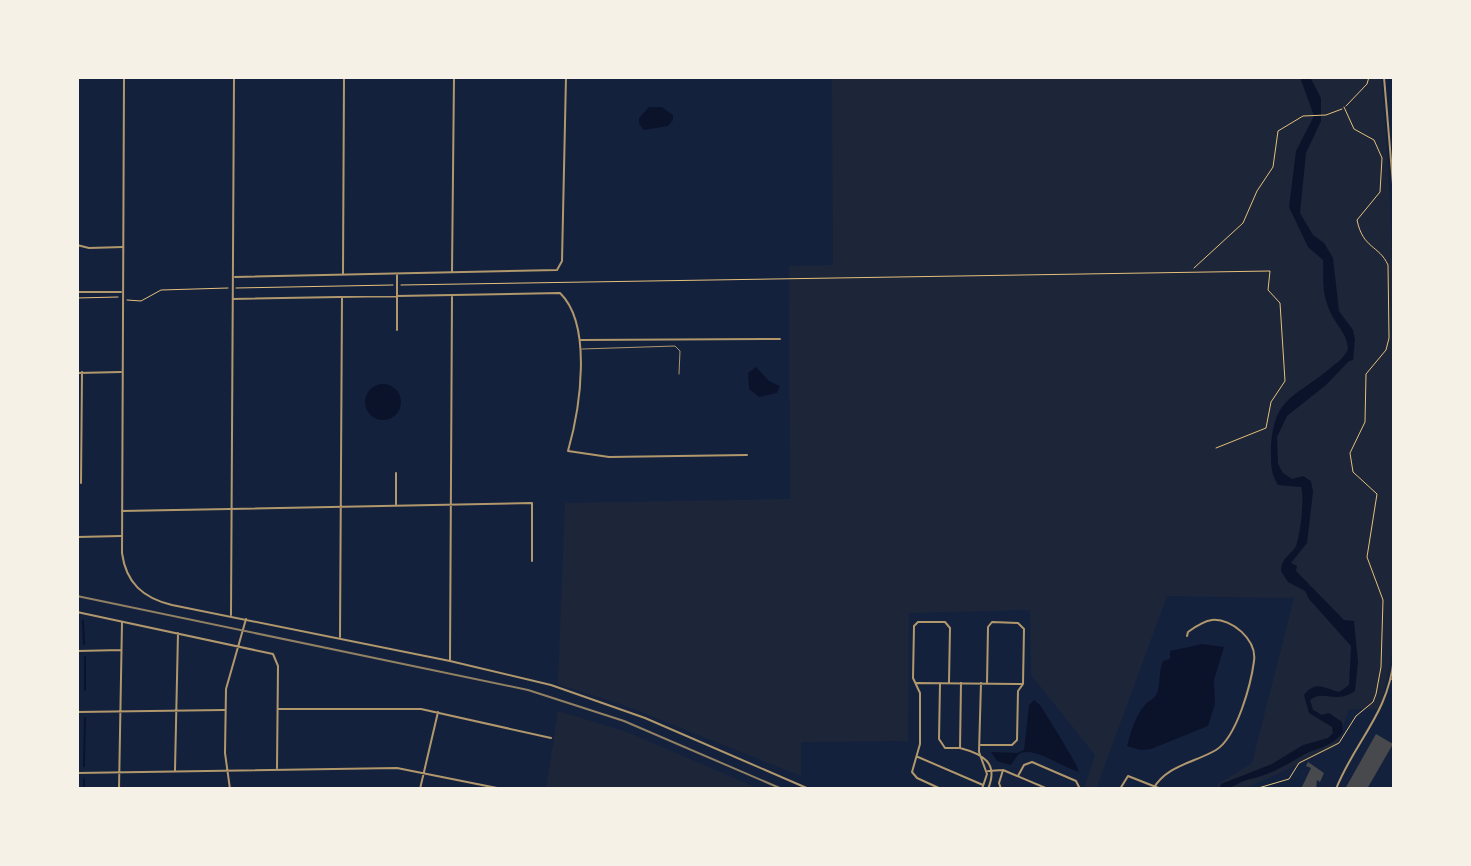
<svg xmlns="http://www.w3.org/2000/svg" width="1471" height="866" viewBox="0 0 1471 866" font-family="Barlow,sans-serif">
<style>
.green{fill:#1d2539}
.water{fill:#0b132b}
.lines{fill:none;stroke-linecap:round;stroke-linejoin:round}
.stream{stroke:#0b132b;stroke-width:2}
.building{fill:#48494c}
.path{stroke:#e5c07b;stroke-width:1}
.service{stroke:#b1986c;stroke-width:1}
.minor{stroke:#b1986c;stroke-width:2}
.tertiary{stroke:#b1986c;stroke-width:2}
.rail{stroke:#918062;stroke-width:2}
</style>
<rect width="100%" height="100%" fill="#14213d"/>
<path class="green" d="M832 77H1381C1395 217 1394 357 1393 498 1393 566 1402 643 1379 709H1349L1336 747 1244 789H1217L1218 784 1252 763 1294 598 1167 596 1096 789H1084L1095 755 1031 675 1030 610 909 613 908 741 801 742V776L623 705 558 684 565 503 790 499 789 266 833 265Z
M558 711 627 732 760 789H546Z"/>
<path class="water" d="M1300 77H1310L1321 98V121L1306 153 1300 213 1313 235 1324 243 1333 258 1339 311 1353 330 1355 340 1353 360 1349 361 1326 385 1287 416 1277 437 1278 464 1283 473 1292 479 1303 476 1311 481 1313 492 1307 543 1291 563 1297 566 1296 571 1344 620 1354 621 1358 662 1355 691C1334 705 1325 689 1310 700L1313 710 1322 715 1329 713 1342 722 1343 732C1331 749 1315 747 1300 757 1283 767 1269 775 1250 779 1238 782 1233 789 1219 789L1221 784 1272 764 1303 745 1328 738 1333 733 1332 727 1309 713 1304 695C1316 679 1326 689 1339 692L1349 685 1351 646 1309 599 1305 591 1288 582 1281 571C1282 558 1288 557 1295 548 1300 540 1305 495 1301 487L1278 485C1270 472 1271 462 1271 448 1274 396 1295 398 1329 369 1337 363 1344 358 1348 349 1347 332 1335 325 1329 309 1321 289 1324 280 1323 260L1308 247 1289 207 1296 151 1314 116Z
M649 107H662L673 115V120L668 126 644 130 639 124V118Z
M756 367 769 381 780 386 777 393 759 397 749 389 748 373Z
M365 402a18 18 0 1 1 36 0a18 18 0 1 1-36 0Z
M1202 644 1224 647 1214 680 1215 704 1208 726 1151 749 1140 750 1127 746C1131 731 1135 717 1145 705 1149 700 1154 700 1157 693 1161 682 1158 673 1163 661L1170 659V651Z
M1034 700 1040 705C1046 714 1079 767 1079 772 1064 768 1035 747 1021 753 1016 755 1014 762 1010 765L997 761 991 752 1017 753 1024 750 1029 705Z"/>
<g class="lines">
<path class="stream" d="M83 621 84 644
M85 657V690
M84 766 85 718
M84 789V779"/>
</g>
<path class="building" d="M1376 734 1393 744 1367 789H1345Z
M1308 762 1324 773 1320 782 1317 780 1316 789H1301L1311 768 1306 766Z"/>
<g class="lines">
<path class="path" d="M1346 106 1367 84 1369 77
M1194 268 1243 223 1257 191 1273 167 1278 131 1303 116 1326 115 1342 109
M401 285 1270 271 1268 290 1280 303 1285 381 1271 402 1266 428 1216 448
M236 288 393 285
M77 298 118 297
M127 300 141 301 161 290 228 288
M1255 789 1289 779 1299 763 1339 743 1356 716 1373 702 1376 694 1381 667 1383 600 1367 557 1377 494 1353 472 1350 453 1365 422 1366 374 1386 350 1389 338 1388 265C1379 245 1363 249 1357 220L1380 192 1382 158 1374 140 1354 129 1344 107"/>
<path class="service" d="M582 349 675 346 680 351 679 374"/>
<path class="minor" d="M77 245 89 248 123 247
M452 272 454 77
M343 274 344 77
M235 277 557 270 562 261 566 77
M77 292H121
M233 299 560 293C593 325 580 409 568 451L609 457 747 455
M397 330V275
M581 340 780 339
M77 373 121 372
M81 483 82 372
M396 504V473
M122 511 532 503V561
M77 537 121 536
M77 612 273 654 278 666 277 768
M231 615 234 77
M340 637 342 297
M77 651 121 650
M450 660 452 295
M1392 679H1394
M916 683 1022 684
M940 683 939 739 945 748H960L961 683
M981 683 979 752 987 774 982 789
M279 709H421L551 738
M77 712 224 710
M981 745H1012L1017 740 1018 691 1023 684 1024 629 1018 623 992 622 988 627 987 683
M960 748C983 754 999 763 988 789
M918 757 983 785
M175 770 178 633
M988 771 1003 770 1048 789
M77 773 397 768 502 789
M1018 776 1024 765 1032 762 1076 781 1080 789
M119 789 122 622
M230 789 225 753 226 689 246 619
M420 789 438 712
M941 789 917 778 912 772 920 744V693L913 678 914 626 918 622H945L950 628 949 682
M1001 789 999 783 1003 770
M1120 789 1128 776 1161 789
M1153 789C1167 765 1194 763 1216 750 1237 737 1251 684 1254 661 1257 640 1232 618 1212 620 1203 621 1195 627 1188 632L1187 636"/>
<path class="tertiary" d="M124 77 122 553C126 583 143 598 172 605L450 661 551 685 645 718 809 789
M1384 77 1394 196
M1336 789C1356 739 1388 715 1394 658"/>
<path class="rail" d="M77 596 528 690 624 721 782 789"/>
</g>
<rect width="1471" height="866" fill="none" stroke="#f6f1e7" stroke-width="158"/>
</svg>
